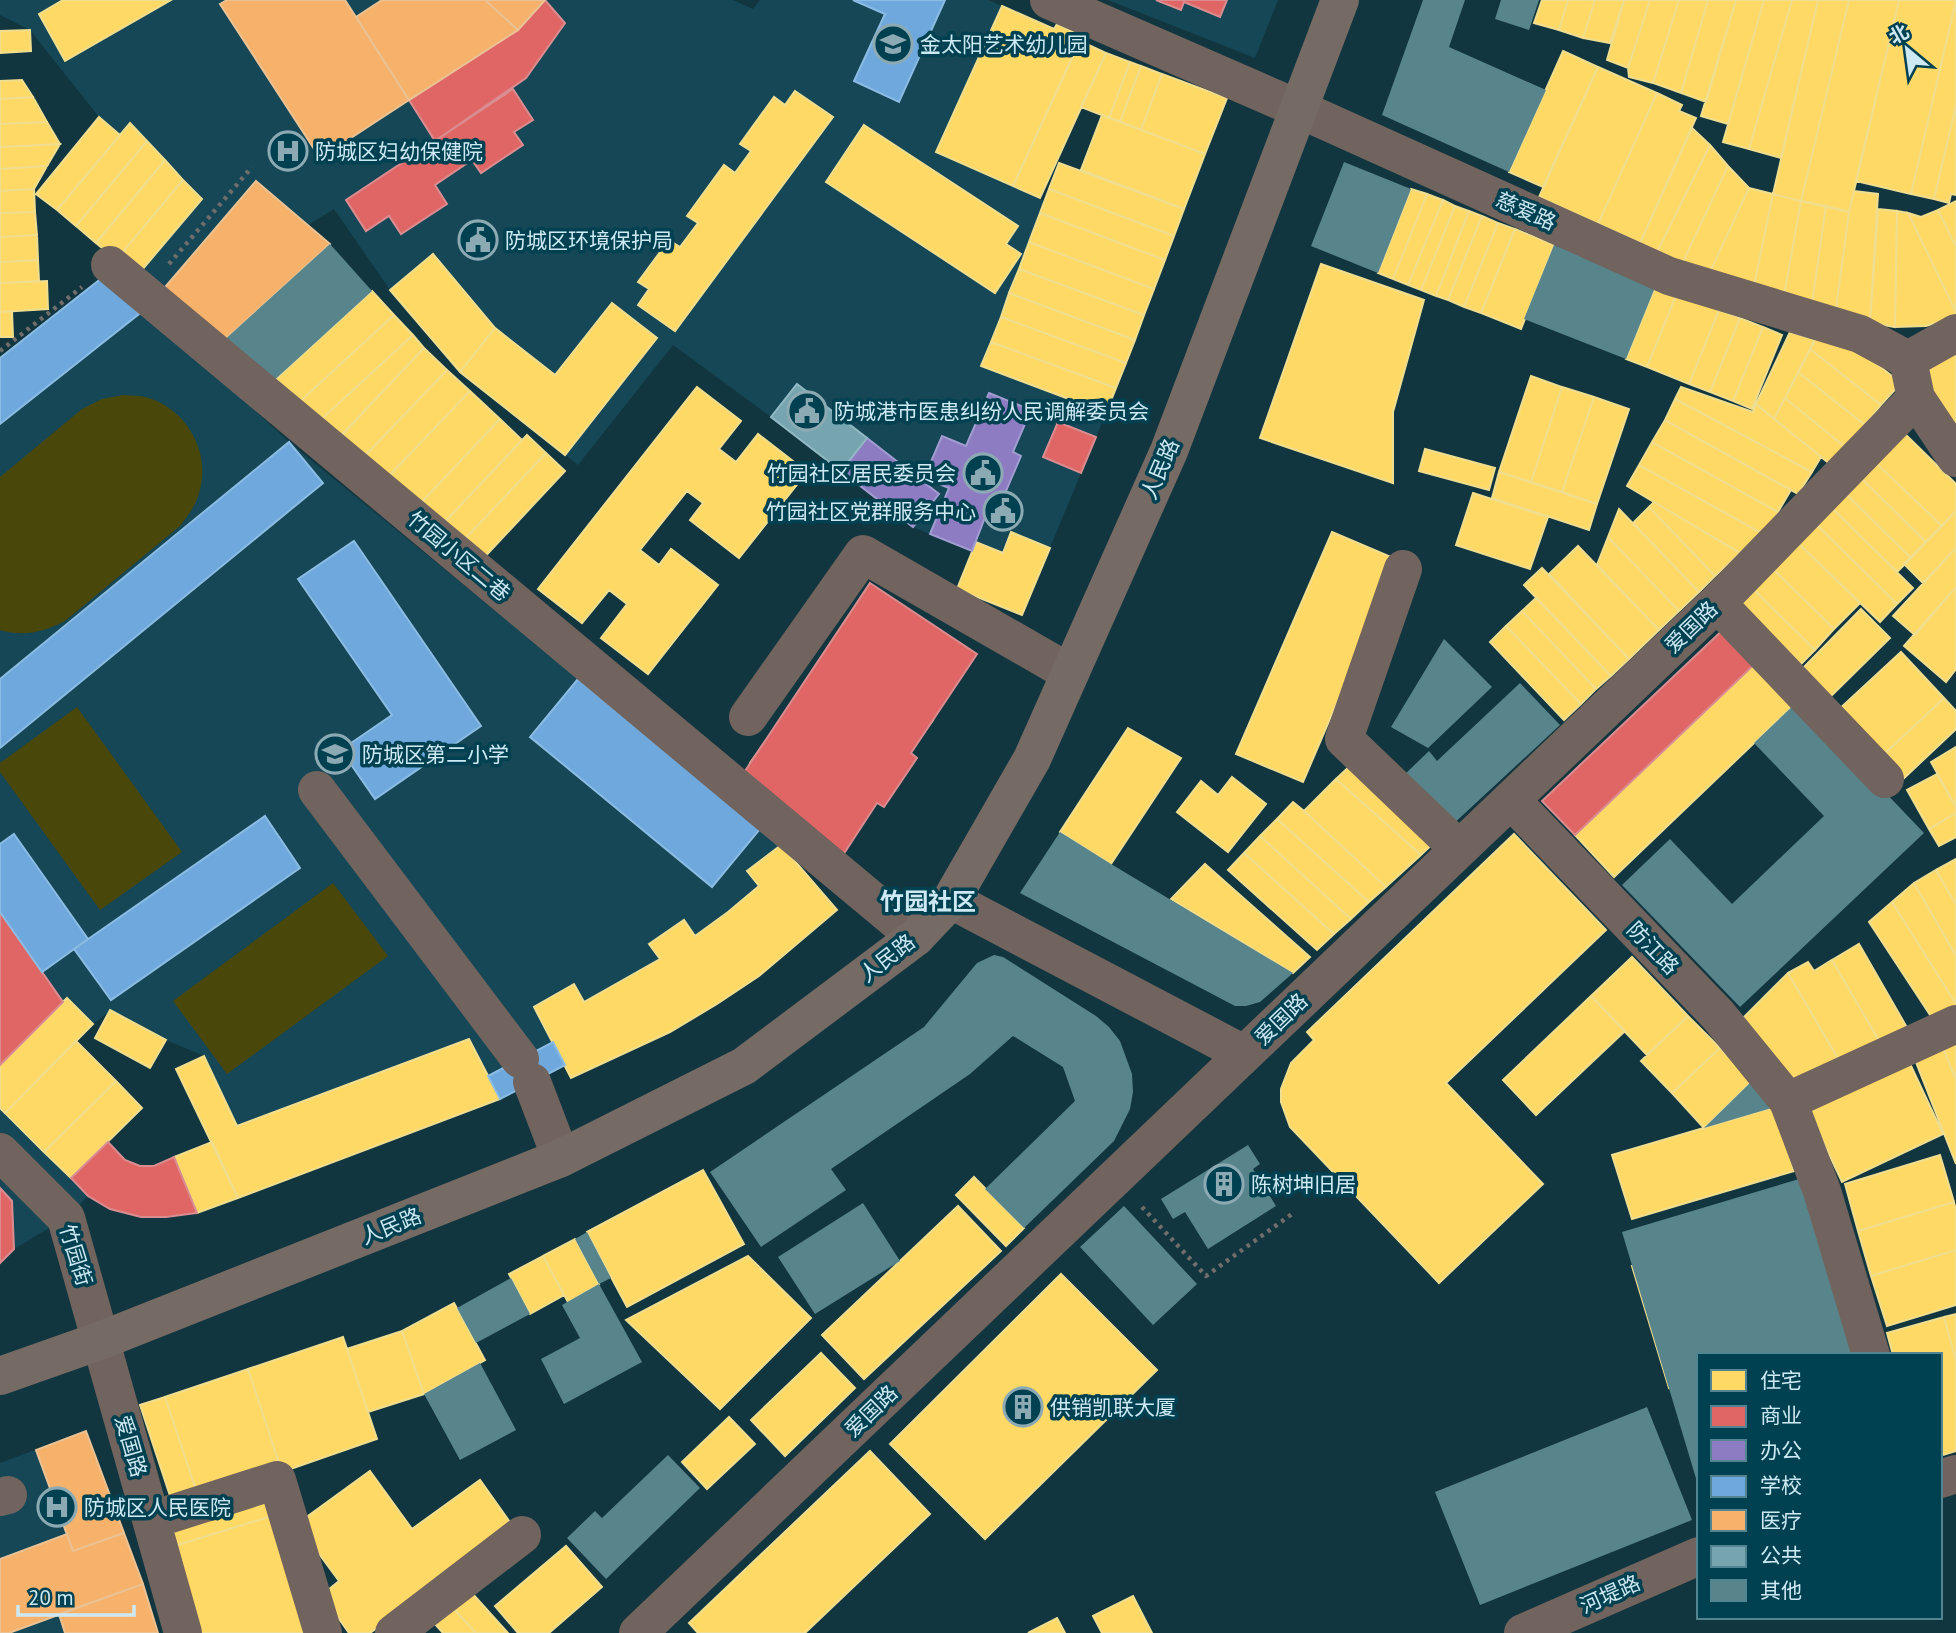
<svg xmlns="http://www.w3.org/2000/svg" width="1956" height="1633" viewBox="0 0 1956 1633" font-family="'PT Sans','Noto Sans SC',sans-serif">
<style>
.built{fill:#154756}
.green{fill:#4a470a}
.homes{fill:#ffd966;stroke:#f0de90;stroke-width:2}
.shops{fill:#e06666;stroke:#da8d90;stroke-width:2}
.offices{fill:#8e7cc3;stroke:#a19dd1;stroke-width:2}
.schools{fill:#6fa8dc;stroke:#8bbce3;stroke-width:2}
.health{fill:#f6b26b;stroke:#eac294;stroke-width:2}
.public{fill:#76a5af;stroke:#90b9c3;stroke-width:2}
.building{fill:#58858b}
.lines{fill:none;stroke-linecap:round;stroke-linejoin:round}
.path{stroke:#706e6d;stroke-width:4.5;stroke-dasharray:3.5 5;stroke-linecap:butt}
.minor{stroke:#71635d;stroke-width:38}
.major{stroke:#756a64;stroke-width:38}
.labels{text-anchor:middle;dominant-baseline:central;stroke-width:7;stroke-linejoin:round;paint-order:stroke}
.poi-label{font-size:21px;fill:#cde9f3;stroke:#004151;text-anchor:start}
.street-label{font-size:21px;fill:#cde9f3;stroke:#004151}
.quarter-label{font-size:24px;font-weight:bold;fill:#cde9f3;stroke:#004151}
</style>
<rect width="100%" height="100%" fill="#12363f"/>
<path class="built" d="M0 0H733L753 9 760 0H988L1002 6 936 151 1044 201 982 366 1106 413 1022 615 957 589 971 551 913 527 771 417 673 345 578 465 460 372 390 290 334 209 308 225 256 181 160 293 136 277 202 199 130 124 120 135 99 117 30 30 0 15Z
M1108 0H1278L1255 58Z
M107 274 289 442 781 845 837 910 759 976 670 1032 571 1078 565 1065 500 1099 469 1039 237 1126 204 1056 166 1040 110 1011 93 1024 67 998 63 1002 0 912V358Z
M0 1108 88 1196 66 1218 14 1249 12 1201 0 1189Z
M86 1431 143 1584 158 1633H0V1463Z"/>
<path class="green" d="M123 395C130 396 139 395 145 397 186 407 212 453 199 493 196 505 188 516 180 526L65 621C43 632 24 637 0 630V477L82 409 102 399Z
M77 707 182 852 100 910 0 772V763Z
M333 883 388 956 227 1074 173 1001Z"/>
<path class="homes" d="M63 0H171L65 61 39 14Z
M1542 0H1568L1559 30 1534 23Z
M1568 0H1595L1583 38 1559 30Z
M1595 0H1624L1610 43 1583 38Z
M1624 0H1650L1628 68 1607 60Z
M1650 0H1679L1653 83 1629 77 1628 68Z
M1679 0H1708L1681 93 1653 83Z
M1708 0H1736L1706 102 1681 93Z
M1736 0H1764L1728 124 1701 116Z
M1764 0H1792L1749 149 1723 142Z
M1792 0H1818L1781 158 1749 149Z
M1818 0H1849L1801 201 1773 194Z
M1849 0H1899L1849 212 1801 201Z
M1899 0H1956L1911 194 1856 181Z
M1956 0V105L1934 199 1911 194Z
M1002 6 1054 29 1057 24 1082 36 1013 186 936 152Z
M30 30 31 51 0 53V31Z
M1080 41 1106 53 1040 198 1013 186Z
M1563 51 1598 67 1543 187 1509 172Z
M1106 53 1130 62 1109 118 1081 107Z
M1130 62 1141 66 1120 122 1109 118Z
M1141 66 1162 74 1141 130 1120 122Z
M1598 67 1657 93 1598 224 1539 197Z
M1162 74 1227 98 1205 154 1141 130Z
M22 80 33 97 0 99V81Z
M795 91 833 117 675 331 638 305 649 289 638 282 669 240 680 247 698 223 687 216 724 165 735 173 751 151 740 144 774 97 785 105Z
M1657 93 1682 105 1679 111 1696 118 1640 243 1598 224Z
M33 97 47 122 0 124V99Z
M1956 105V195L1951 194 1949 203 1934 199Z
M1102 115 1205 154 1184 209 1081 170Z
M99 117 120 135 57 210 36 194Z
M47 122 60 144 0 147V124Z
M130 123 147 141 76 226 57 210Z
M864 125 1018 226 1006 244 1021 254 995 293 826 182Z
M1692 128 1710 145 1657 252 1640 243Z
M147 141 165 160 96 243 76 226Z
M60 144 47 166 0 169V147Z
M1710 145 1728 166 1682 264 1657 252Z
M165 160 183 180 116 260 96 243Z
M1059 163 1184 209 1174 236 1049 189Z
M47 166 34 189 0 191V169Z
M1728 166 1749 188 1710 272 1682 264Z
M183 180 202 199 136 277 116 260Z
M1749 188 1773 194 1753 290 1710 272Z
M34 189 35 212 0 213V191Z
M1049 189 1174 236 1165 260 1040 213Z
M1411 189 1427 194 1393 279 1378 273Z
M1854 191 1878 194 1870 323 1835 316 1849 212Z
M1427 194 1443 200 1408 285 1393 279Z
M1773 194 1801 201 1783 301 1753 290Z
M1443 200 1455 206 1421 290 1408 285Z
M1801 201 1826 206 1811 310 1783 301Z
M1956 201V247L1938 210Z
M1455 206 1469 211 1436 296 1421 290Z
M1826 206 1849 212 1835 316 1811 310Z
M1878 209 1897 211 1895 327 1870 323Z
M1938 210 1956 247V312L1908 213 1921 217Z
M1469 211 1482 216 1448 300 1436 296Z
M1897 211 1908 213 1956 312V317L1926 326 1895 327Z
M35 212 37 235 0 237V213Z
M1040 213 1165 260 1154 289 1029 242Z
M1482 216 1498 223 1464 307 1448 300Z
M1498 223 1515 229 1481 313 1464 307Z
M1515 229 1554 245 1521 329 1481 313Z
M37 235 38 260 0 262V237Z
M1029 242 1154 289 1144 315 1019 269Z
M433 254 495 328 460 372 390 290Z
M38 260 39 281 0 283V262Z
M1321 264 1424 300 1393 412V483L1260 438Z
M1019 269 1144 315 1135 340 1009 293Z
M47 281 48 309 0 312V283Z
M1656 285 1677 293 1647 367 1626 359Z
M372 291 394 315 296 405 274 381Z
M1009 293 1135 340 1126 363 1001 317Z
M1677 293 1719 310 1689 384 1647 367Z
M612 303 657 338 565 455 460 372 495 328 555 375Z
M1719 310 1740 318 1710 392 1689 384Z
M12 311 13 337H0V312Z
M394 315 413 335 315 425 296 405Z
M1001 317 1126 363 1116 388 991 342Z
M1740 318 1763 327 1733 401 1710 392Z
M1763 327 1782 335 1752 409 1733 401Z
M1790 332 1815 340 1774 419 1756 404Z
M1818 333 1850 343 1901 383 1881 405 1810 349Z
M413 335 424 348 332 445 315 425Z
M991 342 1116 388 1106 413 981 366Z
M424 348 447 370 362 459 339 438Z
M1810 349 1881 405 1865 425 1798 372Z
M1956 352V435L1920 373Z
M447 370 470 391 385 480 362 459Z
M1798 372 1865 425 1845 447 1785 398Z
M1531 376 1562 387 1531 482 1499 472Z
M697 387 741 421 719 449 736 462 758 434 807 472 739 558 690 520 703 503 687 491 640 550 659 565 671 549 718 585 648 674 601 638 627 604 609 590 582 623 538 589Z
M1562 387 1594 397 1562 492 1531 482Z
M1681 387 1753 412 1756 404 1821 457 1812 472 1675 399Z
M470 391 500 419 415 509 385 480Z
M1594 397 1629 409 1597 504 1562 492Z
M1785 398 1845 447 1830 464 1774 419Z
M1675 399 1812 472 1798 494 1665 420Z
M500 419 522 440 437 530 415 509Z
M1665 420 1791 490 1778 512 1652 442Z
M1904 433 1956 484V511L1942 526 1875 462Z
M527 435 546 453 460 544 441 526Z
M1652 442 1778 512 1765 535 1639 465Z
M1425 449 1495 468 1489 490 1419 471Z
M546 453 565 471 479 563 460 544Z
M1875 462 1942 526 1926 542 1860 477Z
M1639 465 1761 533 1740 553 1627 486Z
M1499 472 1597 504 1589 530 1492 498Z
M1860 477 1926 542 1911 558 1845 493Z
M1473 493 1548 517 1530 569 1456 545Z
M1845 493 1911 558 1897 572 1831 507Z
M1654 502 1740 553 1715 576 1649 507Z
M1649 507 1715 576 1699 592 1633 523Z
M1831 507 1913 588 1897 604 1815 523Z
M1619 509 1699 592 1679 611 1608 537Z
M1956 511V548L1923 583 1904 564Z
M1815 523 1897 604 1880 622 1797 542Z
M1011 532 1050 548 1022 615 957 589 976 542 1003 553Z
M1332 532 1398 560 1303 782 1236 754Z
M1608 537 1679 611 1659 630 1597 565Z
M1797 542 1860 603 1834 629 1772 568Z
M1578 546 1659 630 1629 659 1549 574Z
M1956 548V587L1915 635 1893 616Z
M1542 568 1629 659 1611 676 1524 585Z
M1772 568 1834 629 1815 650 1752 588Z
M1956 587V669L1946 682 1904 646Z
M1752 588 1815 650 1795 670 1732 608Z
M1536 598 1611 676 1596 689 1522 611Z
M1861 609 1890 638 1830 697 1802 669Z
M1522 611 1596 689 1581 704 1506 626Z
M1506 626 1581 704 1564 720 1490 642Z
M830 651 874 681 851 715 864 724 888 690 933 720 920 738 917 735 903 756 909 761 885 797 879 793 853 831 811 803 835 769 821 760 798 794 750 763 762 746 765 748Z
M1901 652 1944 698 1880 758 1836 712Z
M1759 660 1798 701 1614 877 1575 835Z
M1944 698 1956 711V729L1901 781 1880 758Z
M1128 728 1181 758 1111 864 1060 832Z
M1956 747V807L1931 762Z
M1353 763 1438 839 1421 855 1336 779Z
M1937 774 1956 807V813L1929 829 1907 790Z
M1232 777 1266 804 1228 852 1177 812 1201 781 1218 795Z
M1336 779 1421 855 1386 887 1304 811Z
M1293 802 1304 811 1386 887 1369 902 1277 819Z
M1956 813V837L1939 846 1929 829Z
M1277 819 1369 902 1351 919 1260 836Z
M1514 834 1606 930 1446 1083 1543 1184 1439 1283 1290 1127 1281 1102V1089L1291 1063 1314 1040 1307 1032Z
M1260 836 1351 919 1334 934 1244 853Z
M781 845 837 910 759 976 717 1004 670 1032 571 1078 534 1007 574 984 584 1002 660 959 649 944 684 920 695 936 728 912 759 886 747 871Z
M1244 853 1334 934 1317 950 1228 870Z
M1956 859V905L1936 870Z
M1205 864 1310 957 1293 973 1171 899Z
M1936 870 1956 905V956L1914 883Z
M1914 883 1956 956V1004L1892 902Z
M1892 902 1956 1004V1013L1936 1024 1869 922Z
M1859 944 1909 1031 1882 1046 1832 960Z
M1632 957 1688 1016 1647 1055 1591 996Z
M1832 960 1882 1046 1844 1069 1788 973 1808 962 1814 971Z
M1788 973 1844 1069 1792 1091 1742 1019Z
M1591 996 1625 1031 1536 1115 1503 1080Z
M67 998 93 1024 5 1113 0 1108V1065Z
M110 1010 166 1040 150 1068 95 1038Z
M1688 1016 1720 1048 1672 1093 1641 1061Z
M1956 1035V1080L1940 1041Z
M469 1039 500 1099 238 1198 176 1069 204 1056 237 1126Z
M76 1041 116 1081 44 1152 5 1113Z
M1940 1041 1956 1080V1164L1912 1052Z
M1720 1048 1752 1081 1704 1128 1672 1093Z
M1905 1053 1943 1134 1842 1182 1804 1101Z
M116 1081 142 1108 71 1178 44 1152Z
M1775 1107 1794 1171 1632 1219 1612 1155Z
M212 1142 238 1198 197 1213 174 1157Z
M1940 1155 1954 1202 1858 1231 1845 1184Z
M703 1170 744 1244 627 1307 587 1232Z
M974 1177 1024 1228 1006 1246 956 1195Z
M1954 1202 1956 1210V1250L1871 1276 1858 1231Z
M958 1206 1001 1251 864 1379 822 1335Z
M1809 1212 1846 1334 1778 1355H1699V1379L1669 1388 1632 1266Z
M575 1239 599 1284 568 1302 543 1256Z
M1956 1250V1305L1887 1326 1871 1276Z
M543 1256 564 1295 530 1314 509 1274Z
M748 1256 811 1318 720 1409 626 1320Z
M1061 1274 1157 1370 985 1539 890 1444Z
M454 1303 485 1360 424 1394 402 1331Z
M1956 1314V1361L1944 1317Z
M1944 1317 1956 1361V1451L1940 1456V1355H1893L1887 1333Z
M402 1331 424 1394 368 1412 347 1349Z
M343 1337 377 1439 282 1472 248 1369Z
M821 1353 855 1388 785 1456 751 1420Z
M248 1369 282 1472 199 1499 165 1397Z
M165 1397 199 1499 174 1508 140 1405Z
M729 1417 755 1444 707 1489 682 1462Z
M870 1451 930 1514 805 1633H698L689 1623Z
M370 1471 412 1529 480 1480 514 1528 370 1633H349L322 1595 339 1581 297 1524Z
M268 1491 275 1515 171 1547 164 1522Z
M275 1515 312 1633H198L171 1547Z
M566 1546 602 1587 549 1633H518L495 1606Z
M471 1592 508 1633H476L453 1608Z
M1133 1596 1152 1633H1102L1093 1616Z
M453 1608 476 1633H443L435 1624Z
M1057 1618 1065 1633H1028Z"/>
<path class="shops" d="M545 0 565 23 526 78 435 141 409 100 518 30Z
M1156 0H1227L1220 17 1184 2 1181 10Z
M513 89 533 120 514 132 523 145 481 173 472 160 435 185 447 204 401 234 389 216 366 231 346 200Z
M1058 422 1096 437 1081 473 1043 457Z
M870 583 977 654 911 753 917 758 884 807 877 803 843 855 745 771Z
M1727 626 1759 660 1575 835 1542 801Z
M0 912 63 1002 0 1065Z
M108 1142 125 1160 140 1166H154L174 1157 197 1213 166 1217H141L110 1209 88 1196 71 1178Z
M0 1188 12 1201 14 1249 0 1263Z"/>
<path class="offices" d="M989 393 1031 410 1013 452 1021 456 994 519 986 515 972 551 930 534 949 488 924 478 942 436 966 446Z
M867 438 939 494 913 527 841 471Z"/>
<path class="schools" d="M853 0H945L899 102 854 81 885 14Z
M107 274 139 314 0 424V358Z
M289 442 323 483 0 748V679Z
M354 541 481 726 375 799 341 750 392 715 298 579Z
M578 679 760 829 712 887 530 737Z
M265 816 300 868 111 1000 74 949Z
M14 834 88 939 42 972 0 912V844Z
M553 1042 565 1065 500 1099 488 1076Z"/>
<path class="health" d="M227 0H345L409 100 320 158 220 4Z
M382 0H485L518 30 409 100 356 17Z
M485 0H545L518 30Z
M256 181 330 244 220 344 160 293Z
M86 1431 124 1533 73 1551 36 1450Z
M124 1533 143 1584 9 1633H0V1559L67 1534 73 1551Z
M143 1584 158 1633H65L59 1614Z"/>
<path class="public" d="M797 384 867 438 841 471 771 417Z"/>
<path class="building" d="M1423 0H1465L1449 47 1546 90 1509 172 1382 115Z
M1501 0H1539L1529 30 1495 19Z
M1344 162 1411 189 1378 273 1311 246Z
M330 244 372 291 269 385 220 344Z
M1554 245 1656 285 1626 359 1524 319Z
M1444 639 1492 687 1428 748 1391 727Z
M1520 683 1560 725 1450 827 1402 777 1429 751 1437 761Z
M1798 701 1924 833 1740 1007 1622 885 1670 839 1732 904 1824 816 1754 743Z
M1060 832 1111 864 1293 973 1260 1002 1246 1006H1235L1020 893Z
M994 955 1003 957 1096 1016 1109 1027 1120 1041 1132 1074 1133 1092 1130 1109 1114 1141 1024 1228 985 1189 1075 1101 1063 1067 1013 1036 970 1074 831 1169 846 1190 761 1247 710 1172 924 1027 977 963Z
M1752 1081 1775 1107 1704 1128Z
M1248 1145 1260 1164 1253 1169 1276 1206 1208 1249 1185 1212 1173 1219 1161 1199Z
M1799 1179 1852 1355H1699L1698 1485 1622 1232Z
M863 1203 900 1261 815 1314 778 1257Z
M1124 1206 1197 1284 1153 1325 1080 1247Z
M587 1232 611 1278 599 1284 575 1239Z
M511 1278 530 1314 476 1343 457 1308Z
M599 1284 642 1362 564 1404 541 1359 580 1338 562 1305Z
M480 1363 516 1430 460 1460 424 1394Z
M1647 1407 1692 1520 1480 1605 1435 1492Z
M668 1455 700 1488 606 1579 567 1538 595 1511 602 1518Z"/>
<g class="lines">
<path class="path" d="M169 264 252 167
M0 351 82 287
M1142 1207 1206 1276 1292 1214"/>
<path class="minor" d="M1049 0 1299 109 1669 276 1860 334 1908 360 1916 398 1956 458
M110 265 916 937
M1908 360 1956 333
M1403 569 1344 739 1459 849
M1717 603 1885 779
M748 717 863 554 1070 673
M317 790 520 1059
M1511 800 1718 1015 1788 1101 1822 1191 1871 1355
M951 900 1244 1054
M532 1082 561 1158
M1788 1101 1956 1024
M0 1152 66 1218 183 1633
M1940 1479 1956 1474
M0 1497 8 1495
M152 1520 277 1480 323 1633
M394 1633 522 1535
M638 1633 1717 603 1916 398
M1523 1633 1699 1556"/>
<path class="major" d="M0 1376 102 1340 561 1158 744 1066 916 937 951 900 1032 759 1169 451 1340 0"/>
</g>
<defs>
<g id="school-ring" transform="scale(2.0125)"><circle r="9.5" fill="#004151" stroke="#8caab4" stroke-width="1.5"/><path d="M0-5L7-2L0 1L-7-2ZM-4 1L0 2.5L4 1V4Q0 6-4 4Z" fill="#8caab4"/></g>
<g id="hospital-ring" transform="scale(2.0125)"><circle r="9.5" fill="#004151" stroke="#8caab4" stroke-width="1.5"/><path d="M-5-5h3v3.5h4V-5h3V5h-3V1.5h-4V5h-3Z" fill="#8caab4"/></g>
<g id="civic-ring" transform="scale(2.0125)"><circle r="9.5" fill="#004151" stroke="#8caab4" stroke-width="1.5"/><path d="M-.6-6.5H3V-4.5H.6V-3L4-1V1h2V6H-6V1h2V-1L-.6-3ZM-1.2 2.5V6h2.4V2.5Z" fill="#8caab4"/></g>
<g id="building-ring" transform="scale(2.0125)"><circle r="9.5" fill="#004151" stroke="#8caab4" stroke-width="1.5"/><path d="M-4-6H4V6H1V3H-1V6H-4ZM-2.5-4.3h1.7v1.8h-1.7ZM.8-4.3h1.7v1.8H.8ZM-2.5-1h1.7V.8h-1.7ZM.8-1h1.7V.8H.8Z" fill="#8caab4"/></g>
</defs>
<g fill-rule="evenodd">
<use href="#school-ring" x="893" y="44"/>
<use href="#hospital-ring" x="288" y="151"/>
<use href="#civic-ring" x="478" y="240"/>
<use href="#civic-ring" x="807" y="411"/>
<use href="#civic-ring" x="983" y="473"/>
<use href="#civic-ring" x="1003" y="511"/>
<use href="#school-ring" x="335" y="754"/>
<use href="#building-ring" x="1224" y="1184"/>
<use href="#building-ring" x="1023" y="1407"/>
<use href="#hospital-ring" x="57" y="1507"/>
</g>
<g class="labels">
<g class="poi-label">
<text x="920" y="44">金太阳艺术幼儿园</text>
<text x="315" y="151">防城区妇幼保健院</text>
<text x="505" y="240">防城区环境保护局</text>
<text x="834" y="411">防城港市医患纠纷人民调解委员会</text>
<text x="956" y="473" text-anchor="end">竹园社区居民委员会</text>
<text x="976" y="511" text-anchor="end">竹园社区党群服务中心</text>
<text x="362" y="754">防城区第二小学</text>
<text x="1251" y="1184">陈树坤旧居</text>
<text x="1050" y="1407">供销凯联大厦</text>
<text x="84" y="1507">防城区人民医院</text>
</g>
<g class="street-label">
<text transform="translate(1526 211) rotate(24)">慈爱路</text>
<text transform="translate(1160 469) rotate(-67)">人民路</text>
<text transform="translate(459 556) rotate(40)">竹园小区二巷</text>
<text transform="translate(1691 627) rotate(-44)">爱国路</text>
<text transform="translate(1653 948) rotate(46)">防江路</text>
<text transform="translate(887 958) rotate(-38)">人民路</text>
<text transform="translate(1281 1019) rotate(-44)">爱国路</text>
<text transform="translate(391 1226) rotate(-22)">人民路</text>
<text transform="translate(76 1255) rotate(73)">竹园街</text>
<text transform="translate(871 1411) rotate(-44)">爱国路</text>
<text transform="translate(131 1446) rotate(74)">爱国路</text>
<text transform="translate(1610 1594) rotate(-24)">河堤路</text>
</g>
<g class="quarter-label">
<text x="928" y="901">竹园社区</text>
</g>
</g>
<rect x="1697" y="1353" width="245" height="266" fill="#004151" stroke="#528492" stroke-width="2"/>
<rect x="1711" y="1370" width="35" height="21" fill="#ffd966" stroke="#528492" stroke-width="2"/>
<text x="1760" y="1388" font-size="21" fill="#cde9f3">住宅</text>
<rect x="1711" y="1406" width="35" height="21" fill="#e06666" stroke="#528492" stroke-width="2"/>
<text x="1760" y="1423" font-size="21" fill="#cde9f3">商业</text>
<rect x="1711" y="1440" width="35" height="21" fill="#8e7cc3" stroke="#528492" stroke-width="2"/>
<text x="1760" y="1458" font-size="21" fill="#cde9f3">办公</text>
<rect x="1711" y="1476" width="35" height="21" fill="#6fa8dc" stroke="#528492" stroke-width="2"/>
<text x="1760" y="1493" font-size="21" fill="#cde9f3">学校</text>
<rect x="1711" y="1510" width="35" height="21" fill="#f6b26b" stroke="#528492" stroke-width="2"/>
<text x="1760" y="1528" font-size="21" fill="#cde9f3">医疗</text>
<rect x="1711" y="1546" width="35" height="21" fill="#76a5af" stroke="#528492" stroke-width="2"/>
<text x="1760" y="1563" font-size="21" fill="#cde9f3">公共</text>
<rect x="1711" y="1580" width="35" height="21" fill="#58858b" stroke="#528492" stroke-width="2"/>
<text x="1760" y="1598" font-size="21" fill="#cde9f3">其他</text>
<g transform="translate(1907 49) rotate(331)" stroke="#004151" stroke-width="5" paint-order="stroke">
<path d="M0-5L12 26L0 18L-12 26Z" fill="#cde9f3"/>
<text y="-10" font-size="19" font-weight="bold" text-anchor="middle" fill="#cde9f3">北</text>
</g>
<path d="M18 1605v10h116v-10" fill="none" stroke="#cde9f3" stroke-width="3.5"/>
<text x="28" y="1605" font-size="21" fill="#cde9f3" stroke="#004151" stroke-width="5" paint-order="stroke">20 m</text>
</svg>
